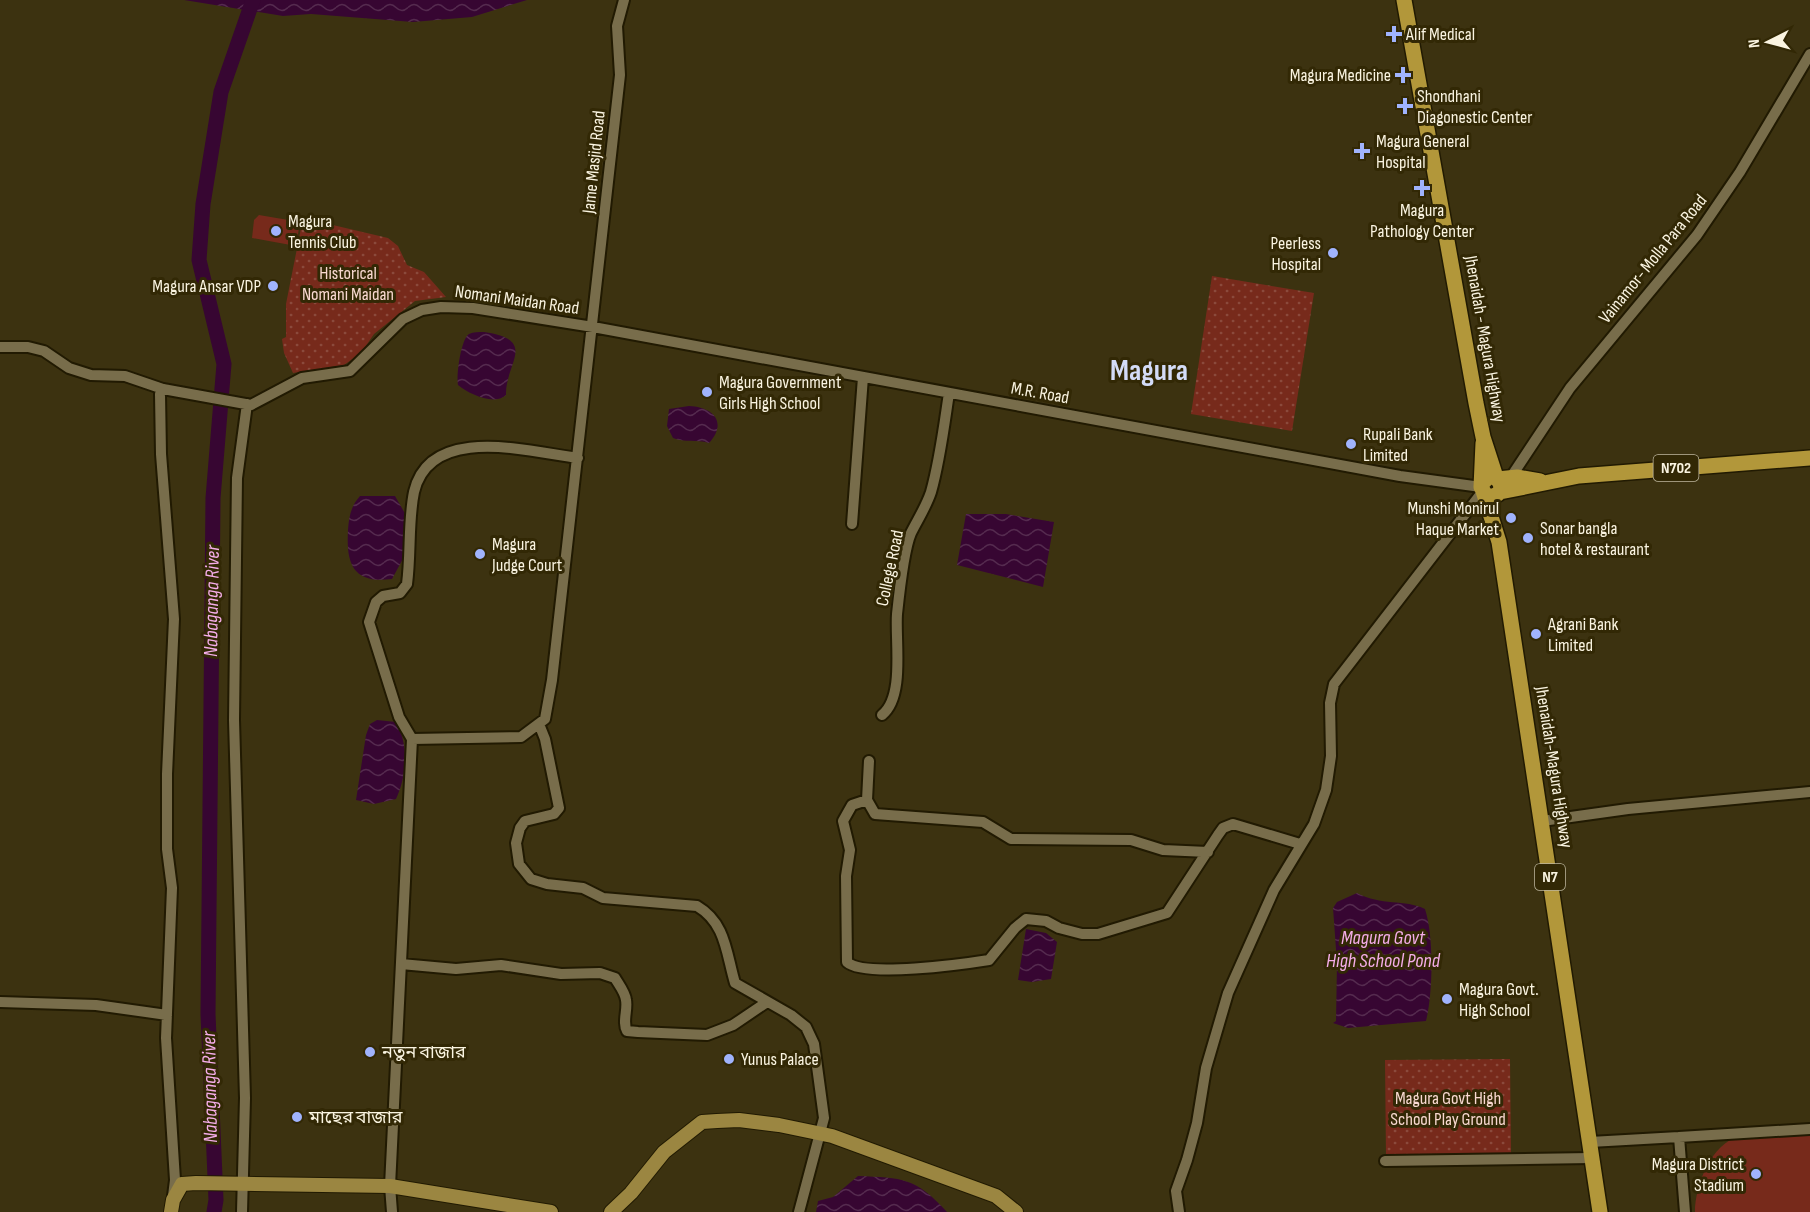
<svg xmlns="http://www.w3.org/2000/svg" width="1810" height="1212" viewBox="0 0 1810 1212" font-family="'Sofia Sans Condensed','Noto Sans Bengali',sans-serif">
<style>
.green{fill:url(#green-dots)}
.pitch{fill:#772a1b}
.water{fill:url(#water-waves)}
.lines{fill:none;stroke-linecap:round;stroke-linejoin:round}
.river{stroke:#370632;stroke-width:15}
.minor-casing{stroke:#211a02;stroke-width:14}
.major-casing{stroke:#211a02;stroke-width:16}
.highway-casing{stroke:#211a02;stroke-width:18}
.minor{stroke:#786d4b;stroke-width:10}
.major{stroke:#9b8641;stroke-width:14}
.highway{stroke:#b2973a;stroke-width:15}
.poi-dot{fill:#a0b3fd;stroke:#322805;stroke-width:2}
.labels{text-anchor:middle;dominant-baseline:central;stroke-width:6;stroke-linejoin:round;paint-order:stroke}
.shield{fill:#322805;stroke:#beb79f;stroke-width:1.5}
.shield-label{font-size:16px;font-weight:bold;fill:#faf4e1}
.poi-label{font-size:18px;fill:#faf4e1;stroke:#322805;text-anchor:start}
.street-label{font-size:18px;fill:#faf4e1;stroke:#322805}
.park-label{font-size:18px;fill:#f9d9d1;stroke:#322805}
.water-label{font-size:20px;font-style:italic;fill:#f5ade9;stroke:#322805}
.town-label{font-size:30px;font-weight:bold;fill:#d3dbf7;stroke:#322805}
</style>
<defs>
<pattern id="green-dots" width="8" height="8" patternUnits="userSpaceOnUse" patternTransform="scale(1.5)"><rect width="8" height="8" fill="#772a1b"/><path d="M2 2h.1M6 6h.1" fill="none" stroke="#8b4a3c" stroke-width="1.8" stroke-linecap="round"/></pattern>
<pattern id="water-waves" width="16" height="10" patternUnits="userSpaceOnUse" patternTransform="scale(1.5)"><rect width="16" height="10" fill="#370632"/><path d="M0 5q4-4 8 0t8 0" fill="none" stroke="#552b4f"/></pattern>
</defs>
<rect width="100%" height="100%" fill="#3c3210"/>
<path class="green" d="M303 218 388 238 398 246 407 265 424 272 446 297 415 301 374 334 361 353 344 365 293 373 284 353 282 339 286 337V304Z
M1212 276 1314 293 1292 431 1191 414Z
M1510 1059 1511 1156 1386 1157 1385 1060Z"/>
<path class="pitch" d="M259 215 300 222 296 246 252 238 254 220Z
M1810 1127V1212H1695C1695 1186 1711 1143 1740 1136 1762 1130 1787 1130 1810 1127Z"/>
<path class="water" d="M184 0H527L472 17 413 22 311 14 283 16Z
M484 332C539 340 505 363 506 395 494 406 469 394 458 385 456 375 461 339 469 334 473 332 479 332 484 332Z
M689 406C713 407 728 422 709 443 696 439 685 443 673 438L667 426 669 409Z
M360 496H395L407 517 405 555 392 579C353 584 346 564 348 530 349 516 351 506 360 496Z
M966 514H1006L1054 522 1043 587 957 565Z
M377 720 396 722C409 745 407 775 396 799L374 804 356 800 366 735 370 724Z
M1357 893C1381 906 1405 899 1425 909 1434 936 1433 993 1426 1021L1348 1028 1333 1023 1336 1021 1337 963 1333 908 1337 902Z
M1026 929 1046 933 1057 942 1051 979 1032 982 1018 980Z
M858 1176C903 1178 915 1177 947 1212H816L818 1201 833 1197Z"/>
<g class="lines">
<path class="river" d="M214 1212 216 1200 208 1014 213 498 224 364 199 260 203 204 221 92 253 0"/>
<g class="minor-casing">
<path id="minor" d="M0 347H28L44 351 69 368 91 375 125 376 163 389 251 405 302 378 350 371 403 319 422 310 441 307 473 308 593 327 1400 476 1481 487
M163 389 160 394 161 454 174 619 167 774V849L172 888 166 1038 175 1180 173 1196
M1511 477 1570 388 1697 235 1740 172 1810 54
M852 524 863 377
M882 715C905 697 895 641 897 614 899 595 904 549 911 533 918 519 926 507 931 492 940 460 944 426 949 393
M539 724 545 739 559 808 554 814 525 821 520 828 516 843 519 864 531 879 547 884 583 888 603 898 697 906C726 923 726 953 735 983L791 1015 806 1027 814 1044 824 1118 799 1212
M412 739 399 717 369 622 376 602 383 596 400 593 407 584C411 554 408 521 414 492 430 423 530 452 578 458
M869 761 867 800 852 805 843 821 850 850 846 876 847 962C864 978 964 964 989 960L1015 928 1026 919 1046 921 1059 928 1082 934H1098L1167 913 1218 835 1223 828 1233 824 1300 844
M867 800 875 814 983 822 1011 839 1131 840 1163 850 1208 852
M1542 821 1628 809 1810 792
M401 964 456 969 501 965 561 974 600 973 615 978C619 985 625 992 626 1000 628 1010 622 1022 627 1031L638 1032 707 1035 733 1025 767 1002
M0 1002 96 1005 167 1015
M1590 1142 1679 1137
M1385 1161 1592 1158
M242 1212 245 1098 234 720 237 478 247 404
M392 1212 390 1186 412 739 521 737 545 719 552 680 620 75 617 26 624 0
M1179 1212 1176 1191 1187 1160 1197 1123 1206 1068 1228 993 1274 890 1314 824 1326 790 1331 756 1330 703 1334 684 1483 491
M1685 1212 1679 1137 1810 1129"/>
</g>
<g class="major-casing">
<path id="major" d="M171 1212 173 1200 182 1184 196 1183 390 1186 551 1212
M611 1212 631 1193 664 1152 702 1122 717 1121 739 1120 779 1125 832 1136 996 1196 1016 1212"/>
</g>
<g class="highway-casing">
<path id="highway" d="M1404 0 1476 403 1483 437 1496 477
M1498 479 1517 477 1540 481
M1482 484 1488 477 1493 476 1500 482 1501 489 1498 494 1491 497 1485 494 1481 487 1483 443
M1483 491 1499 542 1600 1212
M1500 492 1579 476 1810 458"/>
</g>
<use href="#minor" class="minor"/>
<use href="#major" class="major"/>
<use href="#highway" class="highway"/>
</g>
<g class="poi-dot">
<path d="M1391 25h6v6h6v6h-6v6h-6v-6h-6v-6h6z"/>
<path d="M1400 66h6v6h6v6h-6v6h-6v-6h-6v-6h6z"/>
<path d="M1402 97h6v6h6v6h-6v6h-6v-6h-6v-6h6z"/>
<path d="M1359 142h6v6h6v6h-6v6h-6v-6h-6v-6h6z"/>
<path d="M1419 179h6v6h6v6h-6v6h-6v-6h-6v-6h6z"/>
<circle cx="276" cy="231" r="6"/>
<circle cx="1333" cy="253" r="6"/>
<circle cx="273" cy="286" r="6"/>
<circle cx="707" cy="392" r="6"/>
<circle cx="1351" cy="444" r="6"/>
<circle cx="1511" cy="518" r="6"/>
<circle cx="1528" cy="538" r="6"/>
<circle cx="480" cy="554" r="6"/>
<circle cx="1536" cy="634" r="6"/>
<circle cx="1447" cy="999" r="6"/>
<circle cx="370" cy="1052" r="6"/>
<circle cx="729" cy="1059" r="6"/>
<circle cx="297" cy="1117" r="6"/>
<circle cx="1756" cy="1174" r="6"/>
</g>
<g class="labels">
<g class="shield">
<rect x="1653.5" y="455" width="45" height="26" rx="4.5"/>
<rect x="1535" y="864" width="30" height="26" rx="4.5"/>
</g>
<g class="shield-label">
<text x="1676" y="468">N702</text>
<text x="1550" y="877">N7</text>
</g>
<g class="poi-label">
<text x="1406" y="34">Alif Medical</text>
<text x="1391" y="75" text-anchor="end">Magura Medicine</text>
<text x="1417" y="96">Shondhani<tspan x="1417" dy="21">Diagonestic Center</tspan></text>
<text x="1376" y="141">Magura General<tspan x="1376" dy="21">Hospital</tspan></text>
<text x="1422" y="210" text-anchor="middle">Magura<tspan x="1422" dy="21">Pathology Center</tspan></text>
<text x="288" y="221">Magura<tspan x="288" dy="21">Tennis Club</tspan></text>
<text x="1321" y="243" text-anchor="end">Peerless<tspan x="1321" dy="21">Hospital</tspan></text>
<text x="261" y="286" text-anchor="end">Magura Ansar VDP</text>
<text x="719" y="382">Magura Government<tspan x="719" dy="21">Girls High School</tspan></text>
<text x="1363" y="434">Rupali Bank<tspan x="1363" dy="21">Limited</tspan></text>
<text x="1499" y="508" text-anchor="end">Munshi Monirul<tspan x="1499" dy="21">Haque Market</tspan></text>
<text x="1540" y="528">Sonar bangla<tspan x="1540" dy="21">hotel &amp; restaurant</tspan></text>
<text x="492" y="544">Magura<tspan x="492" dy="21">Judge Court</tspan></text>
<text x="1548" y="624">Agrani Bank<tspan x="1548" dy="21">Limited</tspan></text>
<text x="1459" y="989">Magura Govt.<tspan x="1459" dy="21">High School</tspan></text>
<text x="382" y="1052">নতুন বাজার</text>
<text x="741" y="1059">Yunus Palace</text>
<text x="309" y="1117">মাছের বাজার</text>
<text x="1744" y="1164" text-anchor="end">Magura District<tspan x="1744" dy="21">Stadium</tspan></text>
</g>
<g class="street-label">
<text transform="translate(594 162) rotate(-84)">Jame Masjid Road</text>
<text transform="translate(1653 259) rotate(-51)">Vainamor- Molla Para Road</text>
<text transform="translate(517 300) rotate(8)">Nomani Maidan Road</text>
<text transform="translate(1485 339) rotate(80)">Jhenaidah - Magura Highway</text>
<text transform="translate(1040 393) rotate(10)">M.R. Road</text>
<text transform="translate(890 568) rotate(-78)">College Road</text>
<text transform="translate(1554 767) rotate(81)">Jhenaidah-Magura Highway</text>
</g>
<g class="park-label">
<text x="348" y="273">Historical<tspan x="348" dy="21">Nomani Maidan</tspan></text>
<text x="1448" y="1098">Magura Govt High<tspan x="1448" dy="21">School Play Ground</tspan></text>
</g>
<g class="water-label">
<text transform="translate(212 601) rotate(-89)">Nabaganga River</text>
<text x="1383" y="938">Magura Govt<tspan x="1383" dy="23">High School Pond</tspan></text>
<text transform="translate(210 1087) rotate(-91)">Nabaganga River</text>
</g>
<g class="town-label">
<text x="1149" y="371">Magura</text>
</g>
</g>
<g transform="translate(1768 42) rotate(264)" stroke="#322805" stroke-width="4.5" paint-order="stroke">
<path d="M0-4.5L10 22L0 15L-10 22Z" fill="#faf4e1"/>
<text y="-9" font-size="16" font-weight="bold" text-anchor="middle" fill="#faf4e1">N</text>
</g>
</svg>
